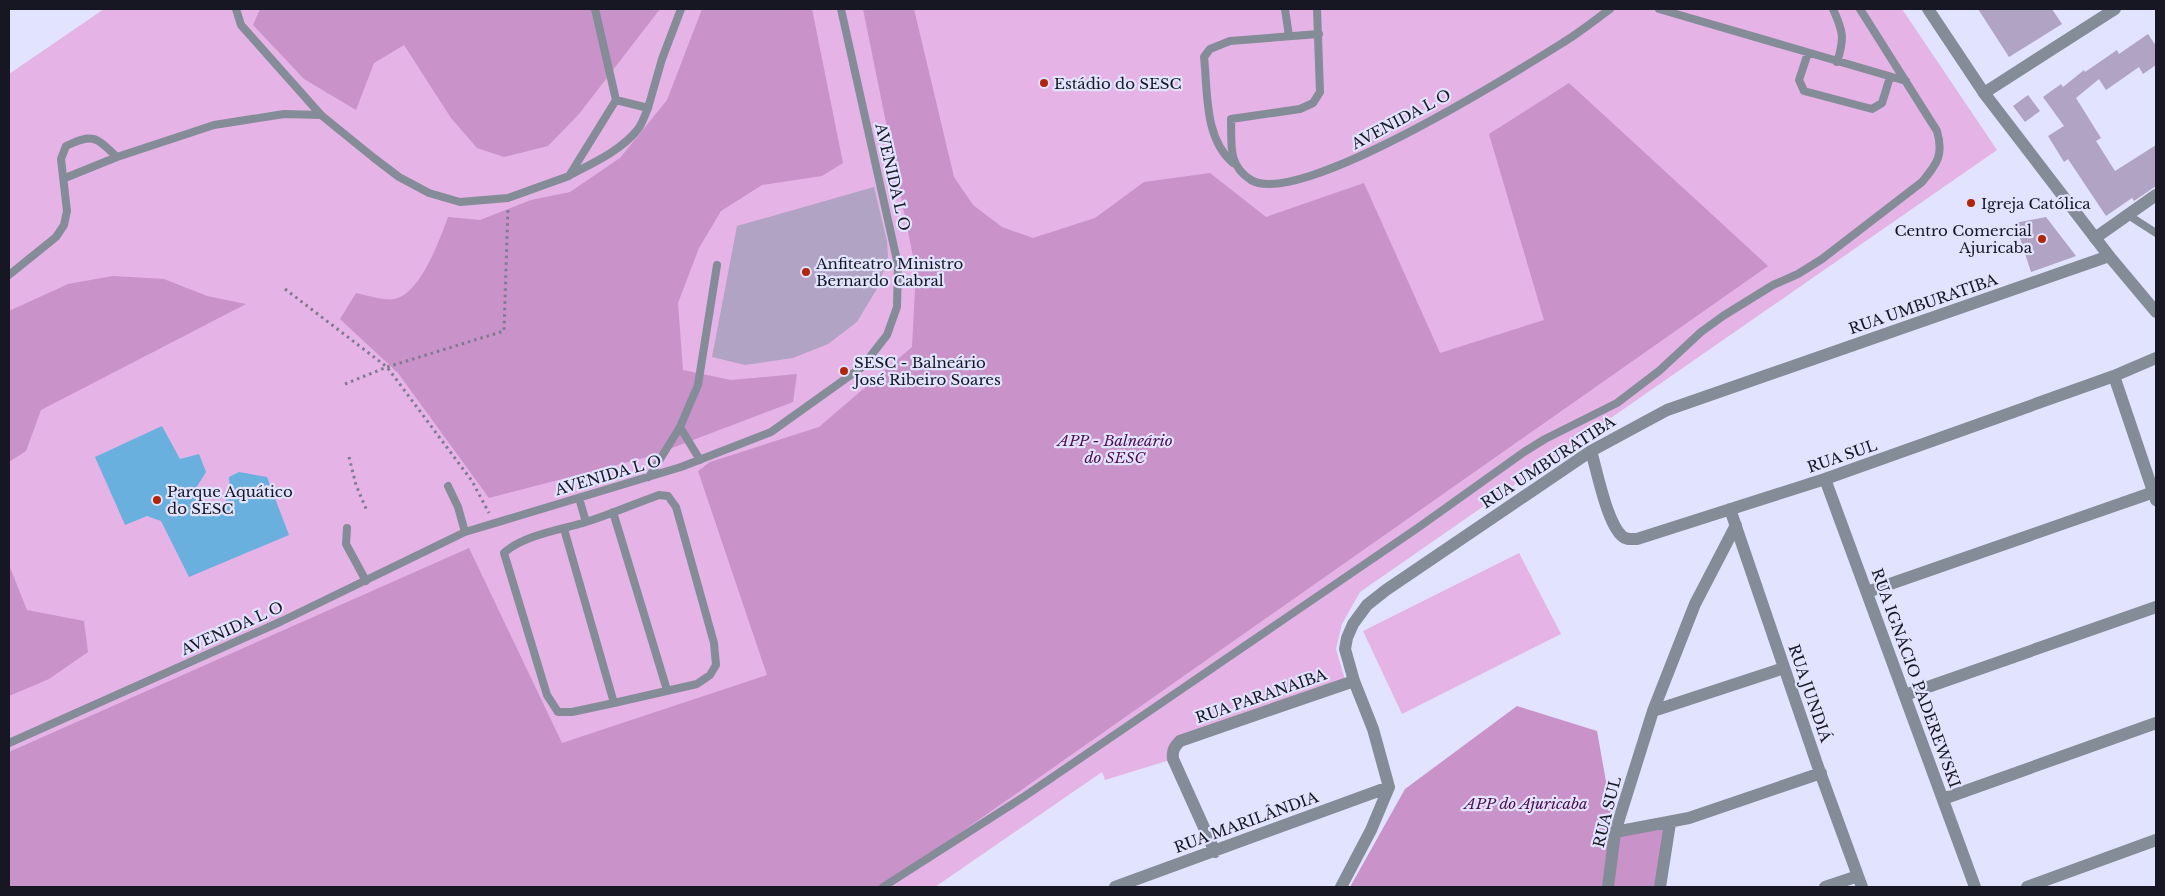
<svg xmlns="http://www.w3.org/2000/svg" width="2165" height="896" viewBox="0 0 2165 896" font-family="'Libre Baskerville',serif">
<style>
.green{fill:#e5b3e5}
.forest{fill:#c992c9}
.water{fill:#69b0de}
.building{fill:#b1a3c3}
.lines{fill:none;stroke-linecap:round;stroke-linejoin:round}
.path{stroke:#7b7c90;stroke-width:3;stroke-dasharray:2.5 4;stroke-linecap:butt}
.service{stroke:#848c98;stroke-width:8}
.minor{stroke:#848c98;stroke-width:12}
.tertiary{stroke:#848c98;stroke-width:12}
.poi-dot{fill:#b22509;stroke:#e1e3ff;stroke-width:2}
.labels{text-anchor:middle;dominant-baseline:central;stroke-width:4.5;stroke-linejoin:round;paint-order:stroke}
.poi-label{font-size:15px;fill:#171723;stroke:#e1e3ff;text-anchor:start}
.street-label{font-size:15px;fill:#171723;stroke:#e1e3ff}
.park-label{font-size:15px;font-style:italic;fill:#4e0b50;stroke:#e1e3ff}
</style>
<rect width="100%" height="100%" fill="#e1e3ff"/>
<path class="green" d="M104 9H1902L1997 150 1360 592 1342 624 1336 649 1346 683 1180 741 1173 759 1105 780 1102 772 935 887H9V74Z
M1519 553 1561 634 1402 714 1363 631Z"/>
<path class="forest" d="M260 9H660L579 114 548 146 504 157 477 148 451 118 404 45 374 63 356 110 304 79 253 25Z
M702 9H812L843 163 822 176 762 185 721 211 699 248 678 303 683 370 731 380 797 374 793 402 651 456 489 498 398 373 340 319 356 293C365 295 385 301 394 299 420 295 440 239 448 217L480 220 531 200 570 192 620 158 667 100Z
M863 9H914L954 177 973 205 1002 227 1033 238 1095 218 1144 182 1210 173 1266 217 1364 183 1440 353 1544 320 1489 134 1569 83 1768 266 883 887H9V752L469 548 562 743 767 675 698 471 710 462 819 427 912 347 916 271Z
M113 276 164 279 207 296 246 304 41 410 26 451 9 462V311L68 284Z
M9 565 27 610 84 621 88 652 49 679 9 696Z
M1517 706 1597 731 1615 832 1670 823 1660 887H1350L1405 789Z"/>
<path class="water" d="M162 426 180 459 199 454 206 472 193 493 206 505 220 509 230 495 229 477 239 472 267 477 289 535 189 577 161 521 147 516 125 525 95 457Z"/>
<path class="building" d="M1978 9H2052L2062 24 2009 57Z
M2148 34 2156 46V65L2143 74 2139 67 2106 90 2099 79 2076 98 2101 138 2096 141 2115 171 2156 145V186L2134 201 2132 198 2106 216 2068 159 2064 162 2048 136 2064 126 2043 97 2061 84 2063 87 2084 70 2085 72 2117 50 2119 54Z
M2028 95 2040 111 2025 122 2013 106Z
M874 187 887 241 888 257 878 287 857 322 828 344 793 358 745 365 712 357 737 226Z
M2046 217 2076 256 2031 272 2015 223Z"/>
<g class="lines">
<path class="path" d="M285 289 387 367 472 481 489 513
M345 384 387 367 504 331 508 207
M349 457 356 485 367 511"/>
<path class="service" d="M236 9 241 25 321 115 374 158 399 177 429 193 460 202 508 198 569 176 616 100 648 108 662 59 681 9
M595 9 616 100
M1285 9 1289 36
M1317 9 1320 92 1313 103 1300 109 1231 119C1232 144 1227 165 1251 180 1298 209 1516 72 1564 42 1580 32 1595 20 1610 9
M1659 9 1906 81
M1833 9C1843 31 1845 38 1837 62
M1808 53 1799 80 1804 91 1872 109 1882 103 1890 77
M1233 163C1204 138 1208 93 1204 57L1210 49 1230 41 1319 34
M570 175C593 163 622 150 638 129 642 124 645 115 648 108
M65 178 117 157
M2128 215 2156 233
M9 275 56 237 64 225 67 211 61 159 66 146C93 133 96 137 117 157L214 125 284 114 321 115
M680 427 700 460
M649 477 680 427 698 385 717 265
M448 486 458 507 465 532
M579 498 586 522
M613 512 667 690
M347 528 346 544 366 581
M564 529 614 703 697 684 710 675 716 665 714 643 676 507 668 496 659 495C634 504 609 515 583 523 559 530 522 536 504 553L547 695 558 712H572L614 703
M9 743 282 621 465 532 681 467 771 432 862 367 887 335 897 307 898 265 841 9
M883 887 1025 796 1419 527 1524 452 1545 439 1617 403 1659 371 1701 332 1723 316 1773 285 1798 274 1822 259 1922 182C1937 164 1944 155 1937 131L1860 9"/>
<path class="minor" d="M1984 93 2115 9
M2095 238 2156 195
M2114 376 2156 500
M1591 451C1597 471 1607 523 1622 536 1626 540 1631 539 1637 539L1825 479 2114 376 2156 358
M1825 479 1975 887
M1730 509 1817 764 1862 887
M1867 592 2154 492
M1905 695 2156 607
M1653 711 1784 668
M1943 799 2156 723
M1615 832 1689 818 1821 773
M1215 852 1173 759C1172 751 1174 747 1180 741L1354 681
M1115 887 1389 787
M1341 887 1371 830 1389 787 1373 729 1354 681 1345 649 1347 638 1353 624 1367 605 1386 590 1591 451 1667 410 2109 256
M1608 887 1615 832 1653 711 1695 604 1736 525
M1660 887 1670 823
M1825 887 1858 876
M2027 887 2156 840"/>
<path class="tertiary" d="M1928 9 1984 93 2109 256 2156 312"/>
</g>
<g class="poi-dot">
<circle cx="1044" cy="83" r="5"/>
<circle cx="1971" cy="203" r="5"/>
<circle cx="2042" cy="239" r="5"/>
<circle cx="806" cy="272" r="5"/>
<circle cx="844" cy="371" r="5"/>
<circle cx="157" cy="500" r="5"/>
</g>
<g class="labels">
<g class="poi-label">
<text x="1054" y="83">Estádio do SESC</text>
<text x="1981" y="203">Igreja Católica</text>
<text x="2032" y="230" text-anchor="end">Centro Comercial<tspan x="2032" dy="17">Ajuricaba</tspan></text>
<text x="816" y="263">Anfiteatro Ministro<tspan x="816" dy="17">Bernardo Cabral</tspan></text>
<text x="854" y="362">SESC - Balneário<tspan x="854" dy="17">José Ribeiro Soares</tspan></text>
<text x="167" y="491">Parque Aquático<tspan x="167" dy="17">do SESC</tspan></text>
</g>
<g class="street-label">
<text transform="translate(1401 119) rotate(-28)">AVENIDA L O</text>
<text transform="translate(893 177) rotate(77)">AVENIDA L O</text>
<text transform="translate(1923 304) rotate(-19)">RUA UMBURATIBA</text>
<text transform="translate(1842 456) rotate(-19)">RUA SUL</text>
<text transform="translate(1548 462) rotate(-33)">RUA UMBURATIBA</text>
<text transform="translate(608 475) rotate(-16)">AVENIDA L O</text>
<text transform="translate(232 628) rotate(-24)">AVENIDA L O</text>
<text transform="translate(1916 678) rotate(70)">RUA IGNÁCIO PADEREWSKI</text>
<text transform="translate(1810 693) rotate(71)">RUA JUNDIÁ</text>
<text transform="translate(1261 696) rotate(-19)">RUA PARANAIBA</text>
<text transform="translate(1607 812) rotate(-76)">RUA SUL</text>
<text transform="translate(1246 822) rotate(-20)">RUA MARILÂNDIA</text>
</g>
<g class="park-label">
<text x="1115" y="440">APP - Balneário<tspan x="1115" dy="17">do SESC</tspan></text>
<text x="1526" y="803">APP do Ajuricaba</text>
</g>
</g>
<rect width="2165" height="896" fill="none" stroke="#171723" stroke-width="20"/>
</svg>
